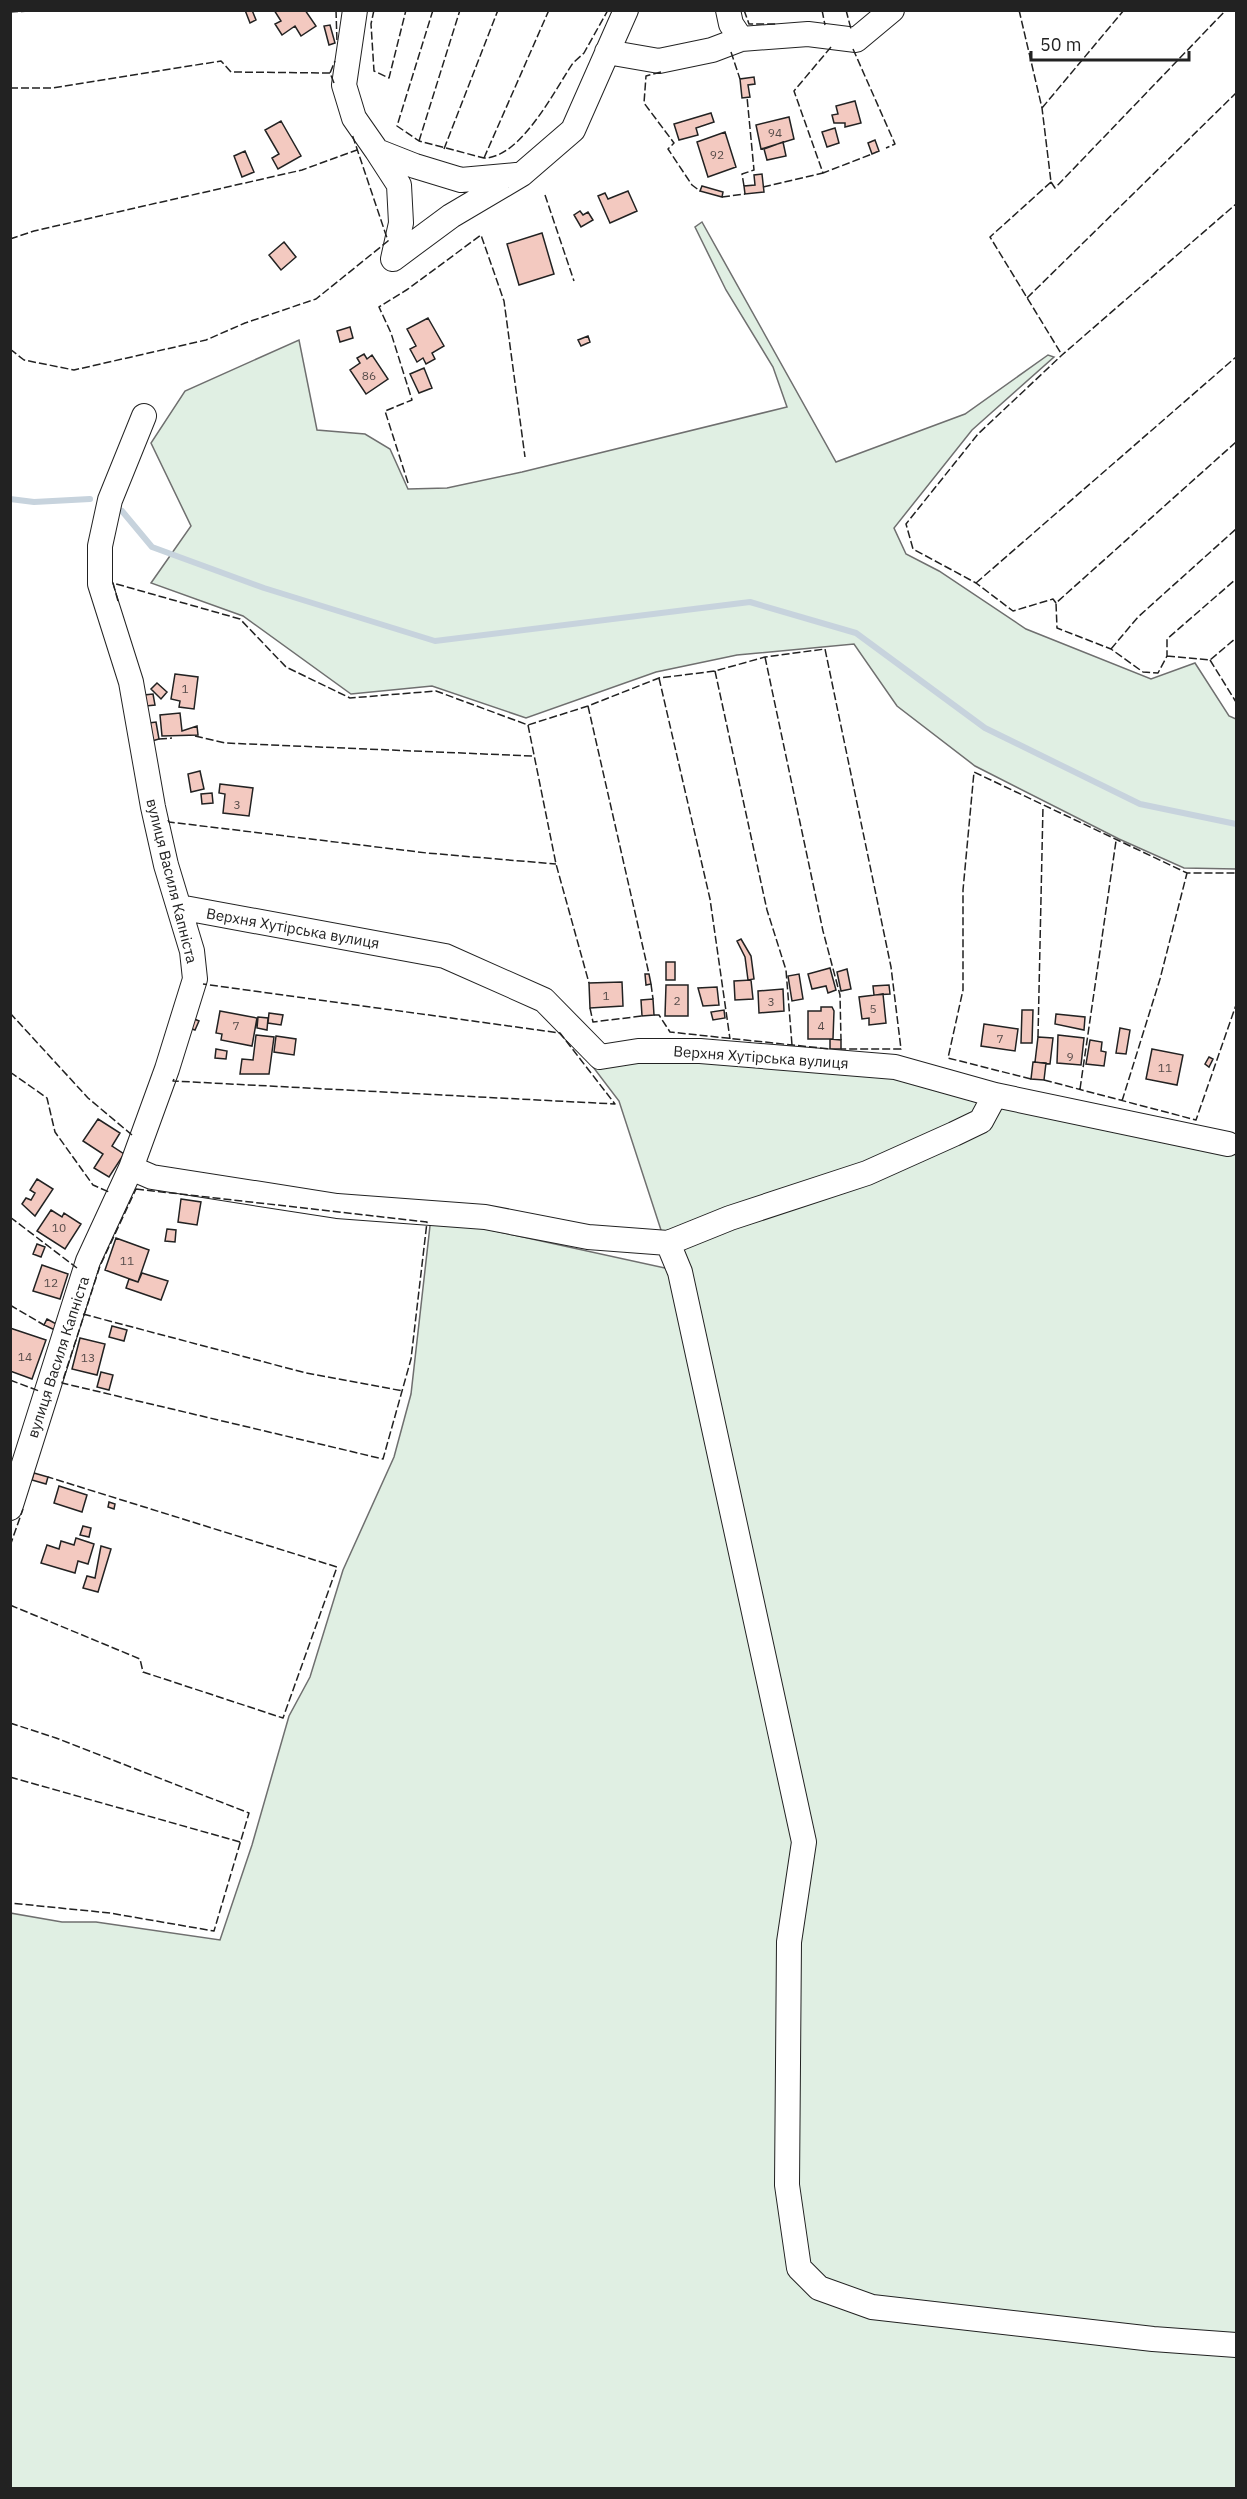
<svg xmlns="http://www.w3.org/2000/svg" width="1247" height="2499" viewBox="0 0 1247 2499" font-family="'IBM Plex Sans',sans-serif">
<style>
.green{fill:#e0efe3;stroke:#6f6f6f;stroke-width:1.5}
.lines{fill:none;stroke-linecap:round;stroke-linejoin:round}
.stream{stroke:#c7d3dd;stroke-width:6}
.building{fill:#f3c9c0;stroke:#222;stroke-width:1.5}
.minor-casing{stroke:#222;stroke-width:26}
.minor{stroke:#fff;stroke-width:24}
.fence{stroke:#222;stroke-width:1.5;stroke-dasharray:8 3;stroke-linecap:butt}
.labels{text-anchor:middle;dominant-baseline:central;stroke-width:4.5;stroke-linejoin:round;paint-order:stroke}
.number-label{font-size:12px;fill:#564c4a}
.street-label{font-size:15px;fill:#222;stroke:#fff}
</style>
<rect width="100%" height="100%" fill="#fff"/>
<path class="green" d="M702 222 836 462 965 414 1048 355 1054 357 972 430 894 528 906 554 939 571 1026 629 1151 679 1195 663 1229 716 1236 719V869L1184 868 1119 839 975 766 897 706 854 644 737 655 656 672 526 718 432 686 351 694 243 616 151 583 191 526 151 443 185 391 299 340 317 430 365 434 390 449 408 489 447 488 522 472 787 407 773 367 726 290 695 227Z
M565 1030 604 1048 918 1065 1236 1141V2488H11L10 1913 62 1922H96L220 1940 252 1845 289 1716 310 1677 343 1570 394 1457 411 1394 431 1217 674 1270 619 1101Z"/>
<g class="lines">
<path class="stream" d="M10 499 34 502 90 499
M122 511 152 547 264 588 435 641 750 602 856 633 985 728 1140 804 1236 824"/>
</g>
<path class="building" d="M245 10H252L256 20 250 23Z
M274 10H305L316 26 301 36 295 26 282 35 275 24 281 21Z
M330 25 335 43 329 45 324 26Z
M754 77 755 84 748 85 750 97 742 98 740 79Z
M855 101 861 123 845 127V123H834L832 115 838 114 836 106Z
M711 113 714 122 696 128 698 135 679 140 674 124Z
M789 117 794 139 761 149 756 125Z
M281 121 301 156 278 169 272 158 279 154 265 130Z
M835 128 839 143 827 147 822 132Z
M725 132 736 167 708 177 697 142Z
M875 140 879 151 872 154 868 143Z
M783 142 786 156 767 160 764 149Z
M245 151 254 172 242 177 234 156Z
M762 174 764 192 745 194 744 186 755 185 754 175Z
M702 186 723 192 722 197 700 191Z
M628 191 637 211 610 223 598 196 605 193 608 199Z
M580 211 583 215 588 212 593 220 581 227 574 215Z
M542 233 554 274 519 285 507 244Z
M284 242 296 257 281 270 269 255Z
M428 318 444 346 432 353 435 359 426 364 423 358 417 362 410 349 416 346 407 329Z
M350 327 353 338 340 342 337 331Z
M588 336 590 342 581 346 578 340Z
M364 354 367 359 372 355 388 379 366 394 350 370 360 363 357 358Z
M424 368 432 388 419 393 410 374Z
M175 674 198 677 194 709 179 707 180 701 171 699Z
M157 683 167 692 161 699 151 689Z
M153 694 155 705 146 706 144 695Z
M180 713 182 731 197 726 198 735 162 736 160 715Z
M156 722 159 739 152 741 149 723Z
M200 771 204 789 191 792 188 774Z
M220 784 253 788 249 816 223 813 225 794 219 793Z
M212 793 213 803 202 804 201 794Z
M741 939 751 956 754 979 748 980 745 957 737 941Z
M666 962H675V980H666Z
M830 968 836 990 828 993 826 986 812 989 808 974Z
M847 969 851 989 841 991 837 972Z
M645 974H649L651 984 646 985Z
M799 974 803 999 792 1001 788 976Z
M751 980 753 999 735 1000 734 981Z
M622 982 623 1006 590 1008 589 983Z
M666 985H688V1016H665Z
M889 985 890 994 874 995 873 986Z
M717 987 719 1005 703 1006 698 988Z
M783 989 784 1011 759 1013 758 991Z
M883 994 886 1023 869 1025V1018L862 1019 859 997Z
M653 999 654 1015 642 1016 641 1000Z
M821 1007H832L834 1011 833 1039H808V1011H821Z
M724 1010 725 1018 713 1020 711 1012Z
M1022 1010H1033L1032 1043H1021Z
M220 1011 257 1018 252 1046 221 1040 222 1034 216 1033Z
M269 1013 283 1015 281 1025 268 1023Z
M1056 1014 1085 1017 1084 1030 1055 1024Z
M258 1017 268 1018 267 1030 257 1028Z
M192 1018 199 1021 195 1030 189 1028Z
M984 1024 1018 1029 1015 1051 981 1046Z
M1120 1028 1130 1030 1126 1054 1116 1053Z
M256 1035 274 1037 269 1074H240L242 1059 253 1060Z
M1058 1035 1084 1038 1081 1065 1057 1063Z
M276 1036 296 1039 294 1055 274 1052Z
M1038 1037 1053 1038 1050 1064 1035 1062Z
M830 1039 841 1040V1049H830Z
M1090 1040 1102 1042 1101 1051 1106 1052 1104 1066 1086 1064Z
M216 1049 227 1051 226 1059 215 1058Z
M1152 1049 1183 1055 1177 1085 1146 1079Z
M1209 1057 1213 1059 1209 1067 1205 1064Z
M1033 1062 1046 1063 1044 1080 1031 1079Z
M98 1119 120 1133 112 1146 124 1154 109 1177 94 1168 103 1154 83 1141Z
M37 1179 53 1189 35 1216 22 1204 26 1198 31 1200 35 1193 30 1190Z
M181 1199 201 1202 197 1225 178 1222Z
M51 1210 62 1217 64 1213 81 1224 65 1249 37 1231Z
M167 1229 176 1230 175 1242 165 1241Z
M116 1238 149 1250 138 1282 105 1270Z
M37 1244 45 1247 41 1257 33 1254Z
M42 1265 68 1274 60 1299 33 1291Z
M142 1273 168 1281 161 1300 126 1288 129 1279 138 1282Z
M47 1319 60 1326 57 1331 44 1325Z
M112 1326 127 1330 124 1341 109 1337Z
M10 1328 46 1340 32 1379 10 1371Z
M80 1338 105 1344 97 1375 72 1369Z
M101 1372 113 1375 109 1390 97 1387Z
M34 1473 48 1477 46 1484 32 1480Z
M59 1486 87 1495 82 1512 54 1503Z
M109 1502 115 1504 114 1509 108 1507Z
M83 1526 91 1528 89 1537 80 1535Z
M76 1538 94 1544 88 1564 78 1561 75 1573 41 1563 47 1545 59 1549 61 1541 74 1545Z
M101 1546 111 1549 98 1592 83 1588 87 1576 95 1578Z"/>
<g class="lines">
<g class="minor-casing">
<path id="minor" d="M355 10 344 85 354 118 377 151 415 166 461 180 516 175
M728 10 731 24 741 39
M607 52 659 61 712 50 741 39 808 34 856 40 892 10
M377 151 399 185 401 223 393 259
M393 259 451 216 522 174 573 130 626 10
M179 907 445 956 544 1000 600 1057 638 1051H700L895 1067 995 1095 1228 1144
M131 1168 152 1177 337 1206 485 1217 588 1237 668 1243 680 1272 804 1842 789 1942 787 2185 799 2268 819 2288 872 2307 1153 2339 1236 2345
M668 1243 730 1218 867 1173 954 1134 981 1121 995 1095
M10 1508 88 1261 131 1168 167 1069 195 979 192 951 166 865 153 807 131 682 100 584V546L110 500 144 416"/>
</g>
<use href="#minor" class="minor"/>
<path class="fence" d="M336 10 337 43
M374 10 371 24 374 71 389 78 406 10
M433 10 397 126 419 141 484 158C521 158 554 91 573 63L584 53 608 10
M744 10 749 24H777
M822 10 825 25
M846 10 851 29 849 28
M1019 10 1042 108 1051 182
M10 12 48 10
M831 47 794 91 823 173 872 154
M853 49 895 144 886 148
M731 52 740 79
M661 72 646 76 644 103 674 143 668 149 692 185 700 191
M334 83 330 73 335 61
M10 88H52L221 61 231 72 330 73
M1042 108 1124 10
M419 141 460 10
M444 149 498 10
M484 158 549 10
M1051 182 1055 188 1226 10
M1051 182 990 237 1062 355
M744 186 742 174 754 170 747 97
M763 187 823 173
M545 195 574 281
M722 197 745 194
M10 239 34 231 302 170 357 150
M1027 298 1236 93
M10 349 24 360 74 370 206 340 245 323 316 299 388 241 352 134
M1236 442 1056 603 1057 628 1111 649 1143 672 1158 673 1167 656V639L1236 579
M408 483 385 411 412 400 391 333 379 307 408 289 481 235 504 301 525 457
M976 583 1236 357
M118 601 113 583 240 619 286 667 350 698 436 691 528 725 588 706 659 678 715 671 765 657 825 649 891 967 901 1049H841
M1056 603 1053 599 1013 611 976 583 913 549 906 524 978 434 1062 355 1236 204
M1111 649 1138 617 1236 529
M1167 656 1210 660 1236 638
M765 657 823 931 840 995 841 1040
M1210 660 1236 702
M715 671 767 910 786 970 792 1045
M659 678 710 899 730 1039
M588 706 649 974
M528 725 556 864 589 983
M195 736 225 743 532 756
M159 739 172 738
M168 820 169 822 427 853 556 864
M651 984 653 999
M590 1008 593 1022 642 1016
M10 1013 88 1098 132 1135
M654 1015H659L670 1032 830 1049
M1038 1037 1043 806
M10 1072 47 1098 55 1132 93 1185 109 1192
M174 1079 173 1081 615 1104 560 1033 203 984
M1031 1079 948 1058 963 990V890L974 772 1187 873H1236
M1044 1080 1196 1120 1236 1005
M1080 1089 1116 841
M1122 1101 1160 979 1187 873
M136 1189 427 1222 411 1359 383 1459 62 1383 100 1266Z
M10 1217 77 1268
M10 1305 44 1325
M83 1314 306 1373 403 1391
M10 1380 39 1391
M10 1546 23 1509
M10 1605 140 1659 143 1672 283 1718 337 1567 48 1477
M10 1723 56 1738 249 1813 214 1931 110 1913 10 1903
M10 1777 240 1842"/>
</g>
<g class="labels">
<g class="number-label">
<text x="775" y="132">94</text>
<text x="717" y="154">92</text>
<text x="369" y="375">86</text>
<text x="185" y="688">1</text>
<text x="237" y="804">3</text>
<text x="606" y="995">1</text>
<text x="677" y="1000">2</text>
<text x="771" y="1001">3</text>
<text x="873" y="1008">5</text>
<text x="236" y="1025">7</text>
<text x="821" y="1025">4</text>
<text x="1000" y="1038">7</text>
<text x="1070" y="1056">9</text>
<text x="1165" y="1067">11</text>
<text x="59" y="1227">10</text>
<text x="127" y="1260">11</text>
<text x="51" y="1282">12</text>
<text x="25" y="1356">14</text>
<text x="88" y="1357">13</text>
</g>
<g class="street-label">
<text transform="translate(172 881) rotate(76)">вулиця Василя Капніста</text>
<text transform="translate(293 928) rotate(10)">Верхня Хутірська вулиця</text>
<text transform="translate(761 1057) rotate(4)">Верхня Хутірська вулиця</text>
<text transform="translate(58 1357) rotate(-72)">вулиця Василя Капніста</text>
</g>
</g>
<rect width="1247" height="2499" fill="none" stroke="#222222" stroke-width="24"/>
<path d="M1031 51v9h158v-9" fill="none" stroke="#222222" stroke-width="3"/>
<text x="1040" y="51" font-size="18" fill="#222222" stroke="#ffffff" stroke-width="4.5" paint-order="stroke">50 m</text>
</svg>
